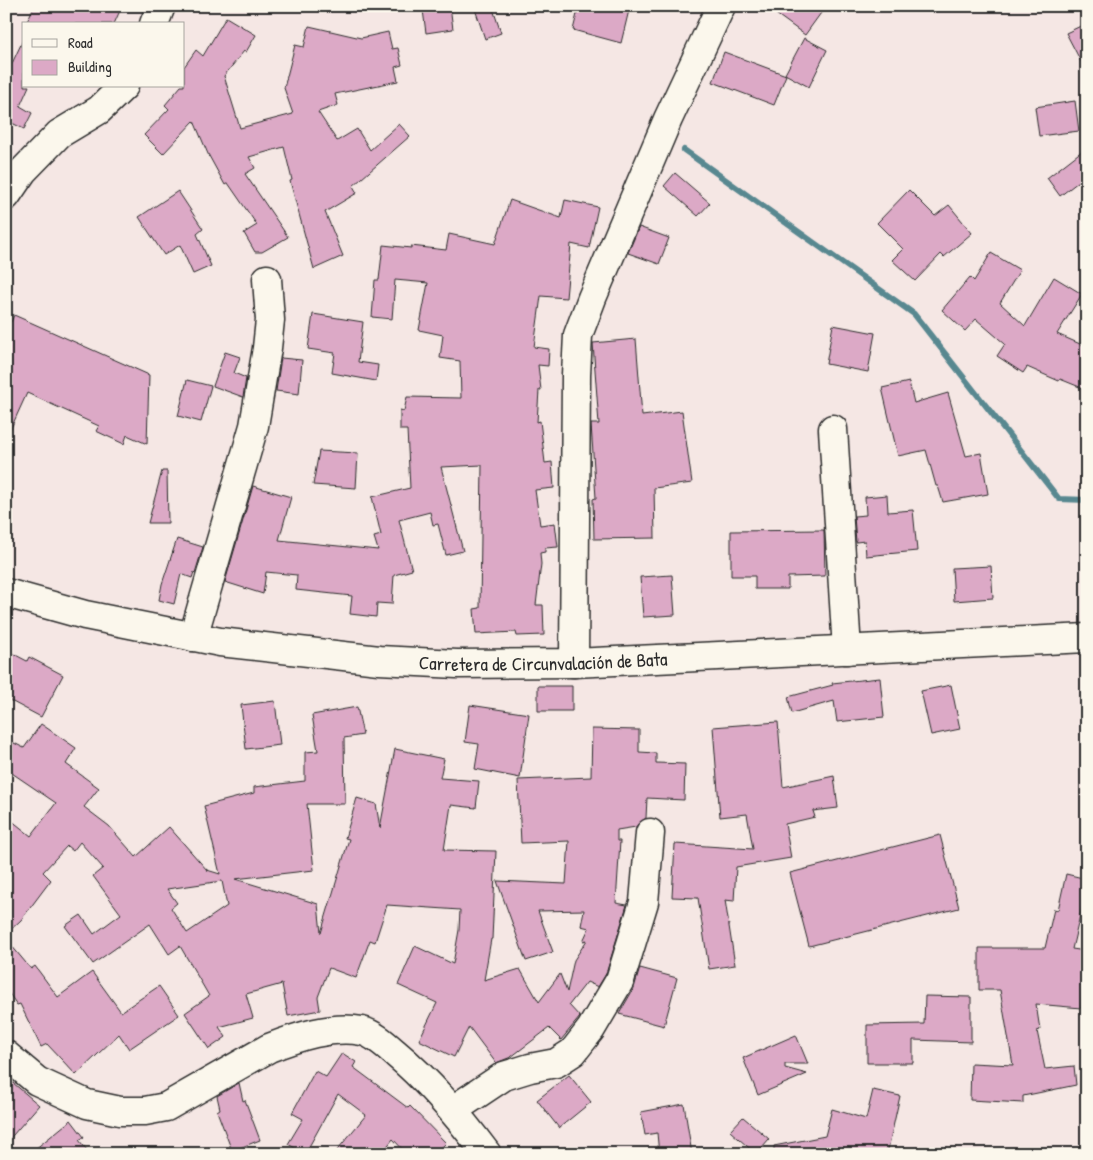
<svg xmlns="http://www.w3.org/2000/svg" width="1093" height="1160" viewBox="0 0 1093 1160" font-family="'Patrick Hand',sans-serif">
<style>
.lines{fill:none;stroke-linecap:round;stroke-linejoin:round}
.stream{stroke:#598890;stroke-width:6}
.building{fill:#dca9c6;stroke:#2b2b2b;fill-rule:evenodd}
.minor-casing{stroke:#2b2b2b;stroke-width:31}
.major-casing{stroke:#2b2b2b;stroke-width:31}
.minor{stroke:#fbf7ec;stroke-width:28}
.major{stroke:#fbf7ec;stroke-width:28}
.labels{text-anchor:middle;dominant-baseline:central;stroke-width:4.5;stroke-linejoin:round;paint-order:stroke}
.street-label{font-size:19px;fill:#2b2b2b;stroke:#fbf7ec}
</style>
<rect width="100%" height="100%" fill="#f5e7e4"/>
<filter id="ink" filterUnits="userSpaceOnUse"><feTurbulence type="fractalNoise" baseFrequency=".02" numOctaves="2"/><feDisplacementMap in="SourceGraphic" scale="10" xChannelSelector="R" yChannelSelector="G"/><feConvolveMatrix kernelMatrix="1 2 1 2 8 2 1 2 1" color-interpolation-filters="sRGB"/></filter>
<g filter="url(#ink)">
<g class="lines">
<path class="stream" d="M684 150 914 314 1059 499 1087 500"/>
</g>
<path class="building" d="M34 6H122L114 24H26Z
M445 6H450L453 29 426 33 423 10Z
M485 6H492L501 33 485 39 475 9Z
M579 6H630L621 43 573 30Z
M765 6H826L805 35Z
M226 17 256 35 246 52 244 51 224 76 240 128 293 114 284 88 295 45 304 47 309 26 361 38 388 32 392 49 398 48 402 65 395 67 398 81 335 94 338 105 318 112 337 141 357 129 370 150 399 124 410 136 353 186 357 193 325 212 343 256 314 269 290 181 292 180 284 147 249 157 255 168 245 174 288 237 262 252H255L244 233 257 225 228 183 225 185 208 154 194 121 163 154 144 135 169 109 165 105 181 86H184V67L196 50 203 56Z
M1087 23V73L1066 33Z
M24 38V86H29L20 106 32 113 24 129 12 123 6 135V76Z
M804 38 827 50 809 87 785 74Z
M724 52 786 75 774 105 713 82Z
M1075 101 1079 131 1039 136 1035 107Z
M1087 147V175L1060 196 1047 178Z
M675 173 710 203 698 216 664 186Z
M909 190 935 216 949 205 972 233 944 257 941 254 915 281 892 260 903 249 877 223Z
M178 191 203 229 197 234 211 266 193 274 180 245 164 255 139 217Z
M510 200 561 218 565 200 598 207 589 248 571 244 566 298 541 296 534 347 549 349 548 366 538 365 541 390H539L537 422 540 421 545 463 552 462 554 488 535 490 540 525 555 523 558 547 545 548V552L540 553 541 564 536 605H543L544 635 517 636 516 632 476 634 474 609 480 608 482 465 441 467 463 551 446 555 438 524 433 525 430 512 399 520 412 570 394 575 392 604 377 603 376 617 350 614 352 596 296 590 297 575 266 572 263 594 225 582 253 486 291 497 279 540 378 550 374 537 381 535 372 497 410 488 407 430H400V410L404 411 407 397 461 398 460 361 440 358 443 335 419 330 428 283 395 280 392 319 372 317 375 280H379L383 245 411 248V246L446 250 449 234 495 244Z
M639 227 669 238 659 264 628 253Z
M991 253 1020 270 1000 303 1025 326 1054 277 1082 294 1057 334 1087 347V390L1060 379 1059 381 1027 367 1023 373 997 356 1005 344 976 319 965 331 942 310 970 277 974 281Z
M313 314 363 322 358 362 378 365 376 381 332 373 335 353 308 349Z
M14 315 149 375 147 444 127 435 124 444 96 431 99 426 27 393 6 439V320L11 322Z
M833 325 875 333 868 372 826 364Z
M636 339 642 416 682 411 692 483 654 488 655 538 594 539 593 499 596 498 591 424H599L593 343Z
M225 352 240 357 234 373 246 378 243 397 213 386Z
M281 358 302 360 299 394 276 391Z
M187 380 211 386 201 422 178 416Z
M909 382 914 403 948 393 966 456 981 453 988 494 943 502 938 486H936L926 450 898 456 882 388Z
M319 451 358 453 356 488 313 485Z
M162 471H167L168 523H148Z
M887 495 888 512 913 510 917 551 866 556 865 541 856 542 854 516 866 515 865 497Z
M824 530 825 576 788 577V589H755V576H731V531Z
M177 539 203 547 195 573 194 572 192 578 181 574 174 604 159 600 162 584Z
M991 566 993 598 954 601 952 568Z
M672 575 675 615 643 617 640 577Z
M6 650 27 661 29 657 63 675 41 717 7 699 12 690 6 687Z
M880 678 884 717 837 722 834 701 792 713 788 697 833 685 832 683Z
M951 685 960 729 931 735 921 691Z
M538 686H572V711H538Z
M275 701 280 745 246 749 241 705Z
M470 705 529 714 520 778 475 769 479 744 465 742Z
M357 707 363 735 344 738 345 804H307L314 870 235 879 318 904 321 933 349 839 345 838 357 798 376 804 380 828 395 749 444 759 440 778 479 781 476 808 451 805 444 850 496 851 492 939H491L484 980 520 969 539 1002 560 974 567 992 574 960 587 940 583 941 589 928 581 926 584 910 538 911 553 952 526 961 497 881 566 884 569 841 521 843 518 780 591 777 592 729 639 730V752L656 753V763L685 764 684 800 647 798 646 818 638 824 636 827 617 830V841H620L616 903 627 905 606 974 598 987 587 982 569 1005 580 1017 561 1040 549 1028 511 1057 496 1063 469 1027 454 1057 419 1040 437 1003 398 985 415 946 453 964 459 930 460 910 387 905 375 942 370 940 356 978 329 968 318 997 320 1010 288 1016 282 984 246 994 253 1018 219 1027 226 1037 209 1049 185 1013 209 996 180 946 169 954 150 924 93 964 65 926 81 915 94 934 121 914 93 876 103 868 80 842 73 851 67 846 43 872 51 880 21 920 6 934V816L31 836 56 803 6 769V739L24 748 41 724 76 748 66 764 99 788 84 807 109 826 136 857 169 827 207 870 220 874 204 806 254 793V787L305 781V752L318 751 312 715ZM222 881 227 906 187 933 171 908 177 903 167 889Z
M778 722 783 787 834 776 838 808 813 811 815 817 785 824 791 858 736 867 734 901 725 900 735 965 709 969 698 898 672 897 675 844 753 849 747 814 720 817 713 727Z
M940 835 959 908 809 946 790 873Z
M1066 874 1087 879V908L1082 907 1072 949 1086 951 1081 986H1083L1081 1008 1036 1004 1040 1030 1037 1031 1045 1069 1074 1066 1076 1085 1023 1096V1103L970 1100 971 1063 1013 1065 1000 990H979V948H1045L1054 909 1058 910Z
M6 939 31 969 35 966 58 997 92 972 121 1012 159 986 179 1015 129 1049 119 1034 76 1075 47 1044 41 1047 20 1004 17 1005 6 989Z
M640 968 677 978 664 1026 619 1014 634 988Z
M925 996 971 997V1042L913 1040V1063H867V1025L924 1024Z
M796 1035 808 1064H785V1068L807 1074 758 1095 743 1058Z
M342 1053 356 1062 353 1067 408 1108 410 1106 446 1143 435 1154H407L393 1139 381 1154H334L366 1115 338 1094 305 1154 288 1144 303 1119 292 1113 315 1071 326 1077Z
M569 1075 591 1102 559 1128 537 1100Z
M6 1077 39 1105 6 1143Z
M239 1083 243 1101 245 1100 260 1140 232 1151 217 1111 220 1109 217 1096Z
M873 1090 900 1096 887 1154H774V1146L825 1136 832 1109 866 1119Z
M684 1104 692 1154H659L657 1133 645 1135 641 1112Z
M743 1117 769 1139 756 1154 730 1131Z
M71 1120 84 1137 79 1140 90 1154H29Z"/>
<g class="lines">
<g class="minor-casing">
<path id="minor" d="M154 24 161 6
M6 196 23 171 59 134 99 110 124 86
M833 429 847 650
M193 637 254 426 267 348 270 320 267 279
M574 663 576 375 578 335 592 298 668 119 721 6
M6 1055 37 1081 87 1104 120 1111H145L166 1107 269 1048C297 1037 332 1025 362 1031 374 1034 385 1044 394 1052 430 1082 459 1117 487 1154
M453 1110 504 1076 530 1068 556 1063 573 1052 591 1029 620 980 644 902 650 833"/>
</g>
<g class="major-casing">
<g id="major">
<path id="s1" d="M6 593 85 615 220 642 379 660 457 664 574 663 1087 638"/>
</g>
</g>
<use href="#minor" class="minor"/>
<use href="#major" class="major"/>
</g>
</g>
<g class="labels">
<g class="street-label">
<text stroke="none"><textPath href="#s1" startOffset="544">Carretera de Circunvalación de Bata</textPath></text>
</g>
</g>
<rect width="1093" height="1160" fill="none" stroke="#fbf7ec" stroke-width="25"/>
<rect x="12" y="12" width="1068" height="1135" fill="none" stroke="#2b2b2b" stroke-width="2" filter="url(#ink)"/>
<rect x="22" y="22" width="162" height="65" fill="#fbf7ec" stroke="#a8a59f"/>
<rect x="32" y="39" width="25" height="8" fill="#fbf7ec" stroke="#a8a59f"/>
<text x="68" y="48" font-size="15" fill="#2b2b2b">Road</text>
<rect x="32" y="60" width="25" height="15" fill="#dca9c6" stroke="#a8a59f"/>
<text x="68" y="72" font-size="15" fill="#2b2b2b">Building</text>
</svg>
